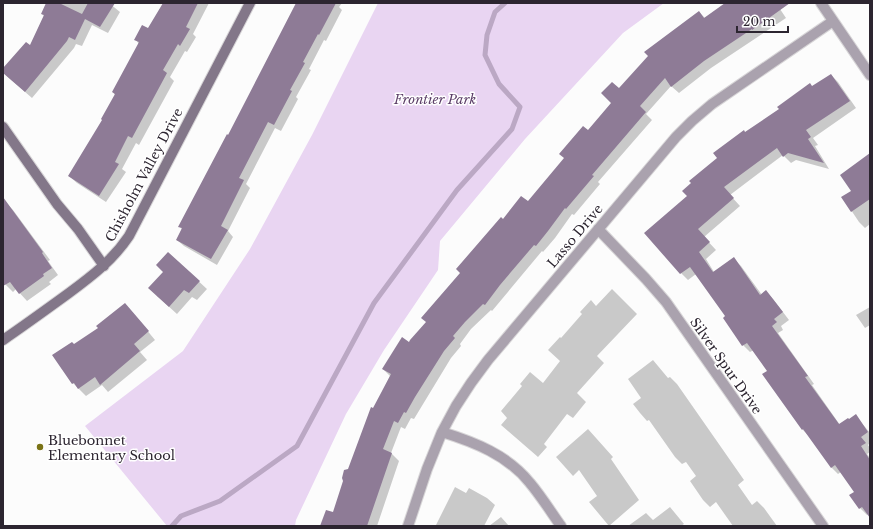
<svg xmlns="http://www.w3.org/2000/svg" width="873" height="529" viewBox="0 0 873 529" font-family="'Libre Baskerville',serif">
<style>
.green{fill:#e9d5f2}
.shadow{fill:#0003}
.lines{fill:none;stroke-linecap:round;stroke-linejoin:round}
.stream{stroke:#bba8c4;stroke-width:5}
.building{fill:#8e7b96}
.street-casing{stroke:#d7d5d7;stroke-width:12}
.secondary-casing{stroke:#d7d5d7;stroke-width:12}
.street{stroke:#aaa2ae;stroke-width:10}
.secondary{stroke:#837789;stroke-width:10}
.poi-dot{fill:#7a7316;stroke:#fff;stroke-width:1.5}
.labels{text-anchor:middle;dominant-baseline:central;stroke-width:3;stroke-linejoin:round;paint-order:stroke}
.park-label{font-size:13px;font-style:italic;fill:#5c3f68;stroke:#fff}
.street-label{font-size:13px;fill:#2c2530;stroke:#fff}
.poi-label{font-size:13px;fill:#2c2530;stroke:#fff;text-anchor:start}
</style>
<rect width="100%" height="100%" fill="#fcfcfc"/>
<path class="green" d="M378 3H664L623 33 525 139 440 241 438 270 384 350 346 414 296 520 295 526H167L85 426 183 351 250 249 312 135Z"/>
<path class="shadow" d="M47 3H109L120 12 108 33 92 25 82 46 76 44 74 48 32 98 9 78 3 72V70L30 47 44 16 42 14Z
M164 3H209L193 34 196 37 187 52 185 51 170 77 174 81 139 145 136 143 122 169 126 172 106 202 77 183 69 176 103 120 115 95 113 92 139 44 135 39 149 29Z
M297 3H342L339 7 342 10 326 41 324 40 309 69 311 70 296 97 298 99 281 131 275 128 246 184 250 188 228 231 233 237 217 265 184 246 177 240 182 229 179 226 229 136Z
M727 3H776L786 18 711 68 679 93 671 86 646 114 652 120 598 182 600 184 574 215 572 214 555 238 543 252 542 251 492 311 491 310 471 329 460 344 461 346 451 358 414 419 411 418 405 429 401 427 391 453 399 461 377 526H321L334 514 344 481 374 409 390 376 383 369 409 343 427 322 461 273 503 220 528 203 612 103 619 90 699 12 705 18Z
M831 75 838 82 856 108 813 138 818 145 815 146 829 169 796 160 791 163 783 155 730 195 740 206 704 237 716 250 706 259 714 272 734 259 741 266 762 295 766 292 773 299 789 320 781 326 783 330 778 333 814 384 812 385 840 425 856 416 870 433V443L868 445 870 448V452L867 454 870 458V517L868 514 867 515 860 508 855 492 841 472 838 474 831 467 810 437 803 430 764 375 769 371 754 350 750 352 743 345 725 318 727 317 696 274 688 280 681 273 688 196 745 133Z
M870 161V224L865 228 859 222 843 198 852 191Z
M6 203 13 210 50 260 48 261 58 275 49 282 51 284 27 301 16 289 13 292 3 282V205Z
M168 253 207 289 197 300 192 297 177 314 157 296Z
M612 289 637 314 597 356 604 363 577 393 586 402 573 418 567 414 544 444 547 447 538 457 501 425 507 418 501 411 522 386 520 384 530 372 543 383 560 361 548 350 560 337 561 338 582 314 580 312 591 300 596 306Z
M870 307V325L865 328 856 315Z
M132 312 155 340 140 352 147 360 108 392 102 385 86 396 73 383 74 345Z
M653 360 668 378 670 377 677 384 744 480 738 485 752 505 757 501 764 508 777 526H733L716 502 710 507 703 500 690 481 696 476 686 462 682 464 675 457 649 420 647 421 640 413 633 404 641 398 628 379Z
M588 429 613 457 611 459 639 500 609 526 589 502 597 496 579 470 573 476 556 457Z
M455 487 466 493 469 488 487 498 495 505 484 526H437L436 525Z
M670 507 684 524 681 526H628L646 513 653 520Z
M501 517 509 526H489Z"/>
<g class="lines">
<path class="stream" d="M172 526 181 516 220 501 297 446 374 303 457 190 512 129 520 107 499 84 485 55 487 35 495 12 505 3"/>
</g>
<path class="building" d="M46 3H59L82 14 88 3H115L100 27 85 19 75 40 69 37 67 41 25 92 3 73V68L26 42 30 45 44 15 41 14Z
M163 3H198L186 27 190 29 180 46 178 44 163 70 167 73 132 138 128 136 115 162 119 164 99 196 68 176 102 120 101 119 115 94 112 92 139 42 134 40 142 25 148 28Z
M296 3H336L319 35 318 34 303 62 305 63 290 90 292 91 274 125 268 122 239 178 244 180 221 226 228 230 211 259 176 240 182 228 178 227 227 134 228 135Z
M725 3H790L752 30V29L704 61 671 87 665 78 640 106 646 112 592 175 594 176 566 209 565 208 548 231 536 246 534 245 500 285 485 305 483 304 465 322 453 336 455 338 444 351 415 397 406 413 404 412 398 423 394 421 383 449 392 453 367 526H320L326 510 333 512 343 481 342 478 344 470 348 469 371 407 373 408 391 374 382 369 402 337 409 342 410 340 426 322 421 318 460 273 456 269 501 217 503 219 521 196 528 201 564 158 559 154 583 126 588 130 611 103 601 93 612 82 619 88 648 56 644 52 699 11 704 18Z
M831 74 850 101 806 130 811 137 808 139 824 163 788 153 783 157 777 148 724 187 734 198 698 229 710 242 699 252 713 272 734 257 760 295 766 290 783 312 774 319 777 322 772 326 808 376 805 377 839 424 848 418 849 419 856 414 868 432 861 437 866 443 861 446 870 460V518L862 507 859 509 849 495 854 492 835 465 831 468 803 429 802 430 762 374 767 371 747 343 742 346 723 318 725 316 690 267 680 274 644 233 687 196 682 191 691 183 689 181 717 158 713 153 744 130 745 132 779 109 777 107 810 83 812 86Z
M870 153V199L851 212 841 197 851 191 840 175Z
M3 197 43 252 42 253 52 268 43 274 44 276 19 294 10 282 3 286Z
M168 252 200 281 189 293 184 290 169 307 148 288 163 272 156 265Z
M125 303 149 331 134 344 140 351 100 385 95 377 78 389 74 383 72 384 52 355 72 342 74 344 98 328 96 326Z"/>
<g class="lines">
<g class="street-casing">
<path id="street" d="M821 3 870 75
M598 229 646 279 666 302 823 526
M442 432C474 442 508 455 530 483 541 496 551 512 561 526
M408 526 427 469 442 432 456 406 471 383 488 360 676 137 692 121 712 104 833 21"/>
</g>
<g class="secondary-casing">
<path id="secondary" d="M3 127 57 204 78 229 104 266
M3 340C25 325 47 309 69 293 92 276 113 260 129 236L250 3"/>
</g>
<use href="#street" class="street"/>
<use href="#secondary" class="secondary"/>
</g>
<circle class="poi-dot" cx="40" cy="447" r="4"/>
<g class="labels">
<g class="park-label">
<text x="435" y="99">Frontier Park</text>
</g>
<g class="street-label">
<text transform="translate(144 175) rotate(-62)">Chisholm Valley Drive</text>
<text transform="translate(575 236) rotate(-50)">Lasso Drive</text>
<text transform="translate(726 366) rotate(55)">Silver Spur Drive</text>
</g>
<g class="poi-label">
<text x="48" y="440">Bluebonnet<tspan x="48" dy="15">Elementary School</tspan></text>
</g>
</g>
<rect width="873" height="529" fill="none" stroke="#2c2530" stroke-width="8"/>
<path d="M737 26v6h51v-6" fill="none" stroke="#2c2530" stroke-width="2"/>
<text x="743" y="26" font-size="12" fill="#2c2530" stroke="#ffffff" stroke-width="3" paint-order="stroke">20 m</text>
</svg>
